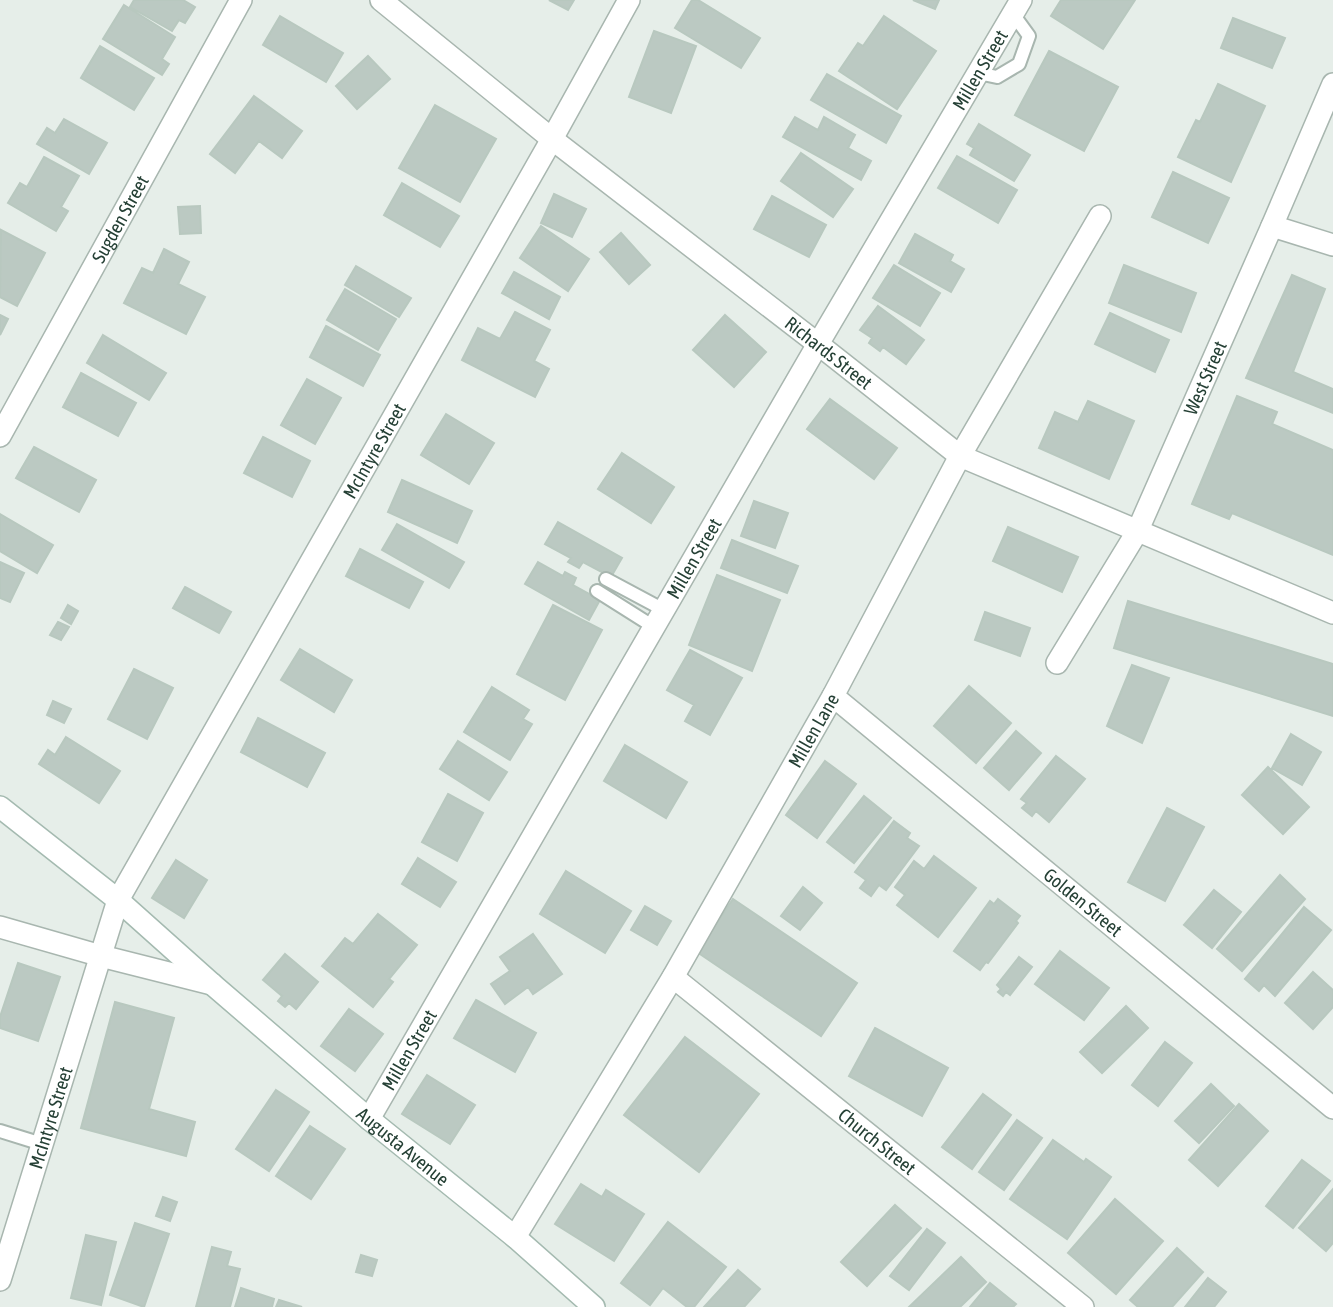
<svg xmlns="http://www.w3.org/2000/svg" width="1333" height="1307" viewBox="0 0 1333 1307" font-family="'Asap Condensed',sans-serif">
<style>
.building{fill:#bbc9c2;stroke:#b8c8bf;stroke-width:2}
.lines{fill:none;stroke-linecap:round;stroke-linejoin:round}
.service-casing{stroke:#a8b6af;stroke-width:16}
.minor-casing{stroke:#a8b6af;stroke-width:24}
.secondary-casing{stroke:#a4bab0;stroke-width:24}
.service{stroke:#fff;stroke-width:12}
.minor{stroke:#fff;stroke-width:21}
.secondary{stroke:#fff;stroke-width:21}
.labels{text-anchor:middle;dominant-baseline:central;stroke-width:6;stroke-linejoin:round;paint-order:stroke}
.street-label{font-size:19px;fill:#254035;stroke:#f6faf8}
</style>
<rect width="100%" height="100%" fill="#e6eee9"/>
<path class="building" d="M134 0H183L195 7 185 23 179 20 172 31 130 7Z
M549 0H574L568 10Z
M692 0H698L760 38 741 68 675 28Z
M913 0H939L935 9Z
M1061 0H1135L1103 49 1051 16Z
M124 5 175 37 162 59 169 64 162 75 103 39Z
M280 16 343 53 326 82 263 45Z
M884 16 936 51 897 109 839 71 858 43 863 46Z
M1233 18 1285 38 1272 68 1221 48Z
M654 31 696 46 671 113 629 97Z
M100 46 154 78 134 110 81 78Z
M1049 51 1118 87 1084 151 1015 115Z
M368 56 390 79 357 109 336 86Z
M827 74 901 116 886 143 811 100Z
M1218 84 1265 106 1231 182 1178 157 1196 120 1200 122Z
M254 96 302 131 282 158 259 141 235 173 210 154Z
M435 105 496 139 460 202 399 168Z
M795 117 818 130 824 117 855 135 848 148 871 161 861 180 783 137Z
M64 119 107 143 89 174 37 144 47 128 55 133Z
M979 124 1030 155 1014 181 970 155 974 148 967 144Z
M801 153 853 189 833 217 781 181Z
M957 156 1017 190 998 223 938 188Z
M44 157 79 176 61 207 68 211 56 231 8 203 20 183 27 187Z
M1173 172 1229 198 1208 243 1152 217Z
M402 183 459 216 440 247 384 215Z
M554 194 586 209 572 237 541 223Z
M772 196 826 225 809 257 754 229Z
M200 206 201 233 180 234 178 207Z
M541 226 589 259 568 291 520 258Z
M1 230 45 253 17 306 0 297Z
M621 233 650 265 629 284 600 252Z
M915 234 953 255 950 261 964 269 951 292 899 263Z
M164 249 189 262 178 284 205 297 186 334 124 303 142 268 153 273Z
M894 265 940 293 920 326 873 298Z
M1124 265 1196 293 1181 332 1109 303Z
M356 266 411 298 399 317 345 285Z
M514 272 560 297 549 319 502 293Z
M1292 275 1325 289 1293 372 1333 389V413L1246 378Z
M345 289 396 319 378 350 327 320Z
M878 306 924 340 906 364 883 347 880 351 869 343 872 338 860 330Z
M515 312 550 330 534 361 549 369 535 397 462 360 478 328 500 339Z
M1110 313 1169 340 1155 372 1095 344Z
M0 315 8 319 0 335Z
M725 315 766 352 734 387 693 350Z
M326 326 380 355 363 386 310 357Z
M103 335 166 373 149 400 87 363Z
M81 373 136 403 118 436 63 407Z
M307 379 341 398 315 444 281 425Z
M1237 396 1277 412 1272 424 1333 450V555L1232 513 1229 519 1192 504Z
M830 399 897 448 874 479 807 429Z
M1088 401 1134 421 1109 479 1039 448 1055 412 1078 422Z
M446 414 494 443 469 484 421 455Z
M263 437 310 461 292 497 244 473Z
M34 447 96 480 79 512 16 478Z
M622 453 674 487 651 523 598 489Z
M402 480 472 511 457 543 388 512Z
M754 501 788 513 775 548 741 536Z
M0 514 53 545 37 573 0 551Z
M558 522 622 558 611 577 583 562 579 568 568 562 571 558 545 544Z
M397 524 464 562 449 588 382 550Z
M1008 527 1078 557 1062 592 993 561Z
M732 540 798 566 787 593 721 568Z
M360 549 423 582 409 608 346 576Z
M0 562 24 573 10 602 0 598Z
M538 562 563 576 565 572 576 578 573 585 600 600 589 620 525 584Z
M717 575 780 600 752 671 689 645Z
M185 587 231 612 219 633 173 608Z
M1128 601 1333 664V716L1114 648Z
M68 605 78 611 71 624 61 618Z
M553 605 602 630 565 700 517 674Z
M985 612 1030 628 1020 656 975 640Z
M58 622 69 627 61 640 50 635Z
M300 649 352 680 334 712 281 680Z
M690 650 742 678 710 735 685 721 694 705 667 690Z
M1132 665 1169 678 1142 743 1107 726Z
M134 669 173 688 147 739 108 719Z
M969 686 1011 723 976 763 934 726Z
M492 687 529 710 523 719 532 724 510 760 464 732Z
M53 701 71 709 64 723 47 715Z
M258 718 325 753 307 787 241 752Z
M1016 731 1041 753 1009 790 984 768Z
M1291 734 1321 752 1302 785 1272 768Z
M66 737 120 771 99 803 39 764 48 750 55 755Z
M458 741 507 772 489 800 440 769Z
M625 745 687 782 666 818 604 781Z
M1056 756 1085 779 1049 822 1036 811 1032 816 1022 808 1027 803 1021 799Z
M825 761 856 784 817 838 786 815Z
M1268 767 1309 807 1283 834 1242 795Z
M448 794 483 813 457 861 422 842Z
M864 796 891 818 854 863 827 842Z
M1167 808 1204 827 1165 901 1128 882Z
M894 821 910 833 907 838 919 846 886 890 879 885 871 896 860 888 866 880 855 872Z
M934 856 976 888 938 937 897 905 905 895 895 887 914 861 924 869Z
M418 858 456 882 440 907 402 884Z
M176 860 207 880 184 918 152 898Z
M566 871 631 911 605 953 540 914Z
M1280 875 1305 899 1242 971 1217 949Z
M803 887 822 903 800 930 781 916Z
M1214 890 1241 912 1212 948 1184 925Z
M733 899 857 983 821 1036 697 952Z
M998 899 1020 916 1016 921 1018 923 988 963 986 962 980 970 954 951 990 901 994 904Z
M645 906 671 921 657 945 631 930Z
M1304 907 1331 930 1275 996 1264 985 1259 991 1245 979Z
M378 914 417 945 389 979 393 982 373 1007 322 966 345 938 353 944Z
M533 934 562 974 533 994 528 987 505 1004 491 984 510 971 500 957Z
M1060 951 1109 988 1084 1020 1035 984Z
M285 954 318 982 296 1009 289 1003 285 1007 278 1001 282 996 263 980Z
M1019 957 1032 967 1010 995 1006 992 1003 996 998 992 1001 989 997 985Z
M18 963 60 977 38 1041 0 1028V1017Z
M1313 972 1333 990V1007L1313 1029 1285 1003Z
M476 1000 536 1033 515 1072 454 1038Z
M115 1002 174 1018 149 1109 195 1122 186 1156 81 1128Z
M1126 1006 1148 1028 1102 1073 1080 1052Z
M349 1009 383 1034 355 1071 321 1046Z
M875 1028 948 1068 922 1116 849 1076Z
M685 1037 759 1094 699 1172 624 1115Z
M1165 1042 1192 1063 1158 1106 1132 1085Z
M427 1075 475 1105 450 1144 402 1114Z
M1211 1084 1234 1106 1199 1143 1175 1121Z
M276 1090 309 1112 269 1171 236 1149Z
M983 1094 1011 1115 972 1169 942 1147Z
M1239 1104 1268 1131 1218 1186 1189 1160Z
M1017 1120 1042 1138 1004 1190 979 1172Z
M310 1126 345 1149 311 1199 276 1176Z
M1053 1140 1084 1162 1086 1159 1111 1177 1067 1239 1010 1199Z
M1302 1160 1330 1181 1293 1228 1266 1206Z
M581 1184 602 1197 606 1190 644 1214 614 1261 555 1224Z
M1333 1189V1243L1326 1251 1299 1228Z
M163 1197 177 1202 170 1221 156 1216Z
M1115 1199 1163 1241 1116 1294 1068 1253Z
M895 1205 921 1228 867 1286 841 1262Z
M668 1222 726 1267 694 1307H687L663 1288 650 1305 621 1283Z
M135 1223 169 1234 144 1307 110 1295Z
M927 1229 945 1243 909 1290 890 1276Z
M86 1235 116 1242 101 1305 71 1298Z
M212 1247 231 1252 227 1266 240 1269 230 1307H196Z
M1177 1248 1203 1272 1172 1307H1138L1130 1300Z
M361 1255 377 1260 372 1276 356 1272Z
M961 1257 986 1282 960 1307H909Z
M738 1270 760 1289 744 1307H704Z
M1208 1278 1226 1292 1214 1307H1185Z
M990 1283 1016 1304 1013 1307H970Z
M241 1288 274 1299 272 1307H235Z
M279 1300 302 1307H276Z"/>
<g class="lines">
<g class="service-casing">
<path id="service" d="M978 73 997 77 1019 64 1029 36 1013 14
M606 579 664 610
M597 591 654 627
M0 1131 42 1144"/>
</g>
<g class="minor-casing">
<g id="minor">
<path id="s1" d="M381 0 552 139 818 344 960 456 1333 613"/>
<path d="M1272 226 1333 245"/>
<path id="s2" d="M0 436 241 0"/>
<path id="s3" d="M1057 663 1137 532 1272 226 1333 84"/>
<path id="s4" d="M833 696 1333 1108"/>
<path d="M0 927 101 956 212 984"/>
<path id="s5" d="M673 977 1083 1307"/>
<path id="s6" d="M369 1119 818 344 1021 0"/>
<path id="s7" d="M515 1237 673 977 833 696 960 456 1100 216"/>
<path id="s8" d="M0 1280 118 900 552 139 629 0"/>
</g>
</g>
<g class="secondary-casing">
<g id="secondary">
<path id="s9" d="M0 807 118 900 212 984 369 1119 515 1237 594 1307"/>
</g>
</g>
<use href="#service" class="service"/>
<use href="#minor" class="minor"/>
<use href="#secondary" class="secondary"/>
</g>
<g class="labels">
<g class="street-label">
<text stroke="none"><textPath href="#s6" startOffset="1214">Millen Street</textPath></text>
<text stroke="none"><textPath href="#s2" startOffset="248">Sugden Street</textPath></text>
<text stroke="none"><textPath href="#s1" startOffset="570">Richards Street</textPath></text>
<text stroke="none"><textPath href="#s3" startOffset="322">West Street</textPath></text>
<text stroke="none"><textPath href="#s8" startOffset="915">McIntyre Street</textPath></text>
<text stroke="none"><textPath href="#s6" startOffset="648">Millen Street</textPath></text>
<text stroke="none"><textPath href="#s7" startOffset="588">Millen Lane</textPath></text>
<text stroke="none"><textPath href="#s4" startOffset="324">Golden Street</textPath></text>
<text stroke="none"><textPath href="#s6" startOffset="80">Millen Street</textPath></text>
<text stroke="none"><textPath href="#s8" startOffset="170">McIntyre Street</textPath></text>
<text stroke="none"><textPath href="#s5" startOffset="262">Church Street</textPath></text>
<text stroke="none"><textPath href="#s9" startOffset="527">Augusta Avenue</textPath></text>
</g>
</g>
</svg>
